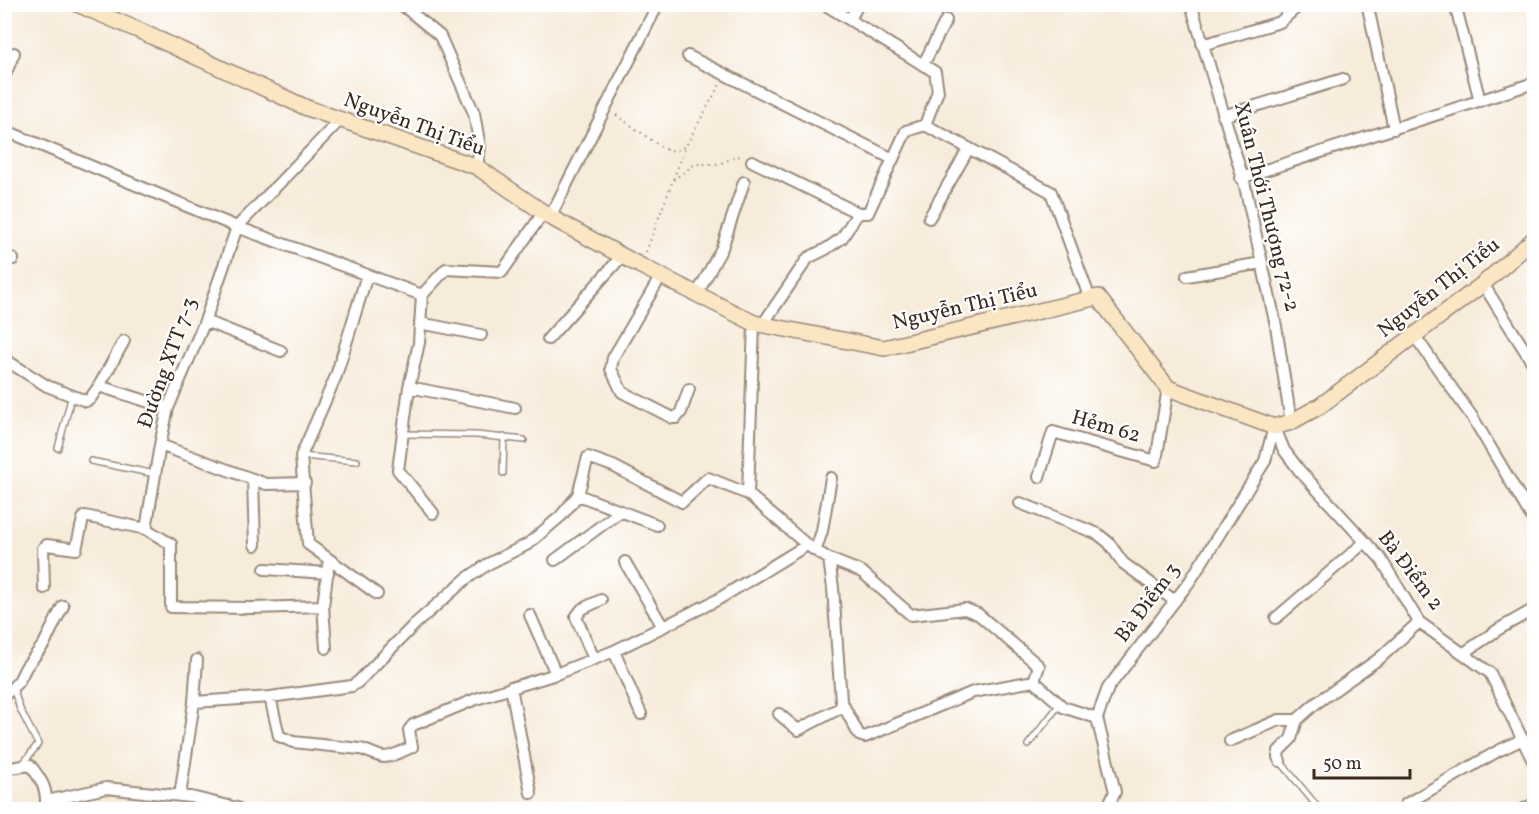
<svg xmlns="http://www.w3.org/2000/svg" width="1539" height="814" viewBox="0 0 1539 814" font-family="Vollkorn,serif">
<style>
.lines{fill:none;stroke-linecap:round;stroke-linejoin:round}
.lane-casing{stroke:#998a7c;stroke-width:8}
.street-casing{stroke:#998a7c;stroke-width:14}
.secondary-casing{stroke:#998a7c;stroke-width:18}
.path{stroke:#998a7c;stroke-width:2;stroke-dasharray:1.5 4.5;stroke-linecap:butt}
.lane{stroke:#fff;stroke-width:5}
.street{stroke:#fff;stroke-width:10}
.secondary{stroke:#fbe6c4;stroke-width:15}
.labels{text-anchor:middle;dominant-baseline:central;stroke-width:4.5;stroke-linejoin:round;paint-order:stroke}
.street-label{font-size:21px;fill:#3b2a1e;stroke:#fff}
</style>
<rect width="100%" height="100%" fill="#fff"/>
<filter id="ink" filterUnits="userSpaceOnUse"><feTurbulence type="fractalNoise" baseFrequency=".0167" numOctaves="2"/><feDisplacementMap in="SourceGraphic" scale="12" xChannelSelector="R" yChannelSelector="G"/><feConvolveMatrix kernelMatrix="1 2 1 2 8 2 1 2 1" color-interpolation-filters="sRGB"/></filter>
<filter id="wash" filterUnits="userSpaceOnUse"><feTurbulence type="fractalNoise" baseFrequency=".008" numOctaves="4" result="noise"/><feDisplacementMap in="SourceGraphic" scale="24" xChannelSelector="R" yChannelSelector="G"/><feGaussianBlur stdDeviation="1.35" result="paint"/><feColorMatrix in="noise" values="0 0 0 0 0 0 0 0 0 0 0 0 0 0 0 0 0 1.4 0 .05"/><feComposite in="paint" operator="in"/></filter>
<g filter="url(#wash)">
<rect width="100%" height="100%" fill="#f7ebd9"/>
</g>
<g filter="url(#ink)">
<g class="lines">
<g class="lane-casing">
<path id="lane" d="M404 434 477 435 524 440
M58 448 72 395
M301 456 357 461
M91 461 155 474
M503 473 504 437
M13 688 20 709 38 744 22 765
M1028 745 1060 704
M1280 761 1320 810"/>
</g>
<g class="street-casing">
<path id="street" d="M401 4 440 36 474 113 480 147 477 167
M824 4 935 72 938 91 925 125 1051 192 1090 299
M1191 4 1245 186 1276 326 1291 422
M1455 4 1480 101
M1368 7 1394 129
M850 20 858 4
M1202 45 1280 22 1296 8 1295 4
M688 56 893 159
M923 65 946 20
M4 77 14 53
M1223 116 1343 79
M4 130 237 227 422 295 446 269 502 272 543 213
M752 161 858 213 842 238 826 249 808 258 763 324
M1241 178 1534 83
M858 213H868L906 131 925 125
M550 217 658 4
M929 218 969 148
M4 254 13 259
M367 275 336 376 301 456 308 544 377 594
M661 276 613 358 611 369 622 392 673 418H676L681 412 689 389
M1187 276 1262 263
M1483 284 1534 365
M697 294 722 248 744 182
M422 295 419 343 409 387 398 470 433 513
M205 321 281 351
M420 323 481 335
M754 323 748 494 807 545 829 559 862 572 911 615 965 609 978 614 1039 666 1034 681
M1414 335 1473 418 1534 521
M548 339 622 256
M4 359 47 386 86 401 90 399 99 386 168 408
M99 386 124 341
M409 387 515 408
M1275 428 1284 450 1299 470 1381 559 1419 622 1490 673 1534 763
M160 445 266 484 305 483
M1039 477 1053 432 1156 461 1168 388
M253 479 255 545
M578 495 657 525
M1020 503 1098 534 1109 543 1123 563 1175 601
M816 549 822 531 831 478
M829 559 833 588 841 701 859 735 865 737 973 692 1034 681
M555 560 621 511
M625 562 663 627
M265 569 328 573
M44 588 43 548 47 545 76 549 83 519 85 516 146 529
M323 606 252 608 171 607V544L146 529 160 445 168 408 205 321 237 227 341 119
M530 615 556 674
M1276 618 1365 542
M326 648 323 606 329 560
M614 651 641 714
M1464 653 1499 629 1534 609
M594 659 576 617 582 609 601 600
M1034 681 1063 707 1097 718
M511 687 531 793
M4 696 19 681 26 667 44 644 63 606
M270 697 279 736 293 742 360 749C367 750 378 757 384 757 392 757 405 750 412 747L409 730 413 725 476 699 556 674 614 651 717 600 807 545
M194 702 197 660
M779 714 798 730 844 706
M1230 741 1279 720H1297
M1280 761 1278 757 1279 751 1291 739 1297 720 1315 704 1380 658 1419 622
M4 769 30 765C41 779 49 790 45 810
M180 796 194 702 270 697 352 686 358 682 415 624 466 579 488 564 528 544 561 516 578 495 588 457 613 466 682 502 708 478 748 494
M47 801 106 788 191 797 237 808
M1406 804 1498 751 1523 739
M1106 810 1115 792 1097 718 1108 688 1190 581 1265 461 1274 427
M1522 810 1534 804"/>
</g>
<g class="secondary-casing">
<path id="secondary" d="M77 4 138 30 307 108 477 167 550 217 641 266 754 323 884 348 1098 297 1168 388 1274 427 1291 422 1320 406 1483 284 1534 239"/>
</g>
<path class="path" d="M616 115 664 149 676 151 686 146 720 84
M673 180 695 164H719L737 156 741 157
M646 252 685 148"/>
<use href="#lane" class="lane"/>
<use href="#street" class="street"/>
<use href="#secondary" class="secondary"/>
</g>
</g>
<g class="labels">
<g class="street-label">
<text transform="translate(414 125) rotate(20)">Nguyễn Thị Tiểu</text>
<text transform="translate(1266 207) rotate(76)">Xuân Thới Thượng 72-2</text>
<text transform="translate(1439 288) rotate(-38)">Nguyễn Thị Tiểu</text>
<text transform="translate(965 307) rotate(-13)">Nguyễn Thị Tiểu</text>
<text transform="translate(168 363) rotate(-70)">Đường XTT 7-3</text>
<text transform="translate(1106 427) rotate(16)">Hẻm 62</text>
<text transform="translate(1410 571) rotate(53)">Bà Điểm 2</text>
<text transform="translate(1148 603) rotate(-53)">Bà Điểm 3</text>
</g>
</g>
<rect width="1539" height="814" fill="none" stroke="#fff" stroke-width="24"/>
<path d="M1314 769v9h96v-9" fill="none" stroke="#3b2a1e" stroke-width="3"/>
<text x="1323" y="769" font-size="18" fill="#3b2a1e" stroke="#ffffff" stroke-width="4.5" paint-order="stroke">50 m</text>
</svg>
